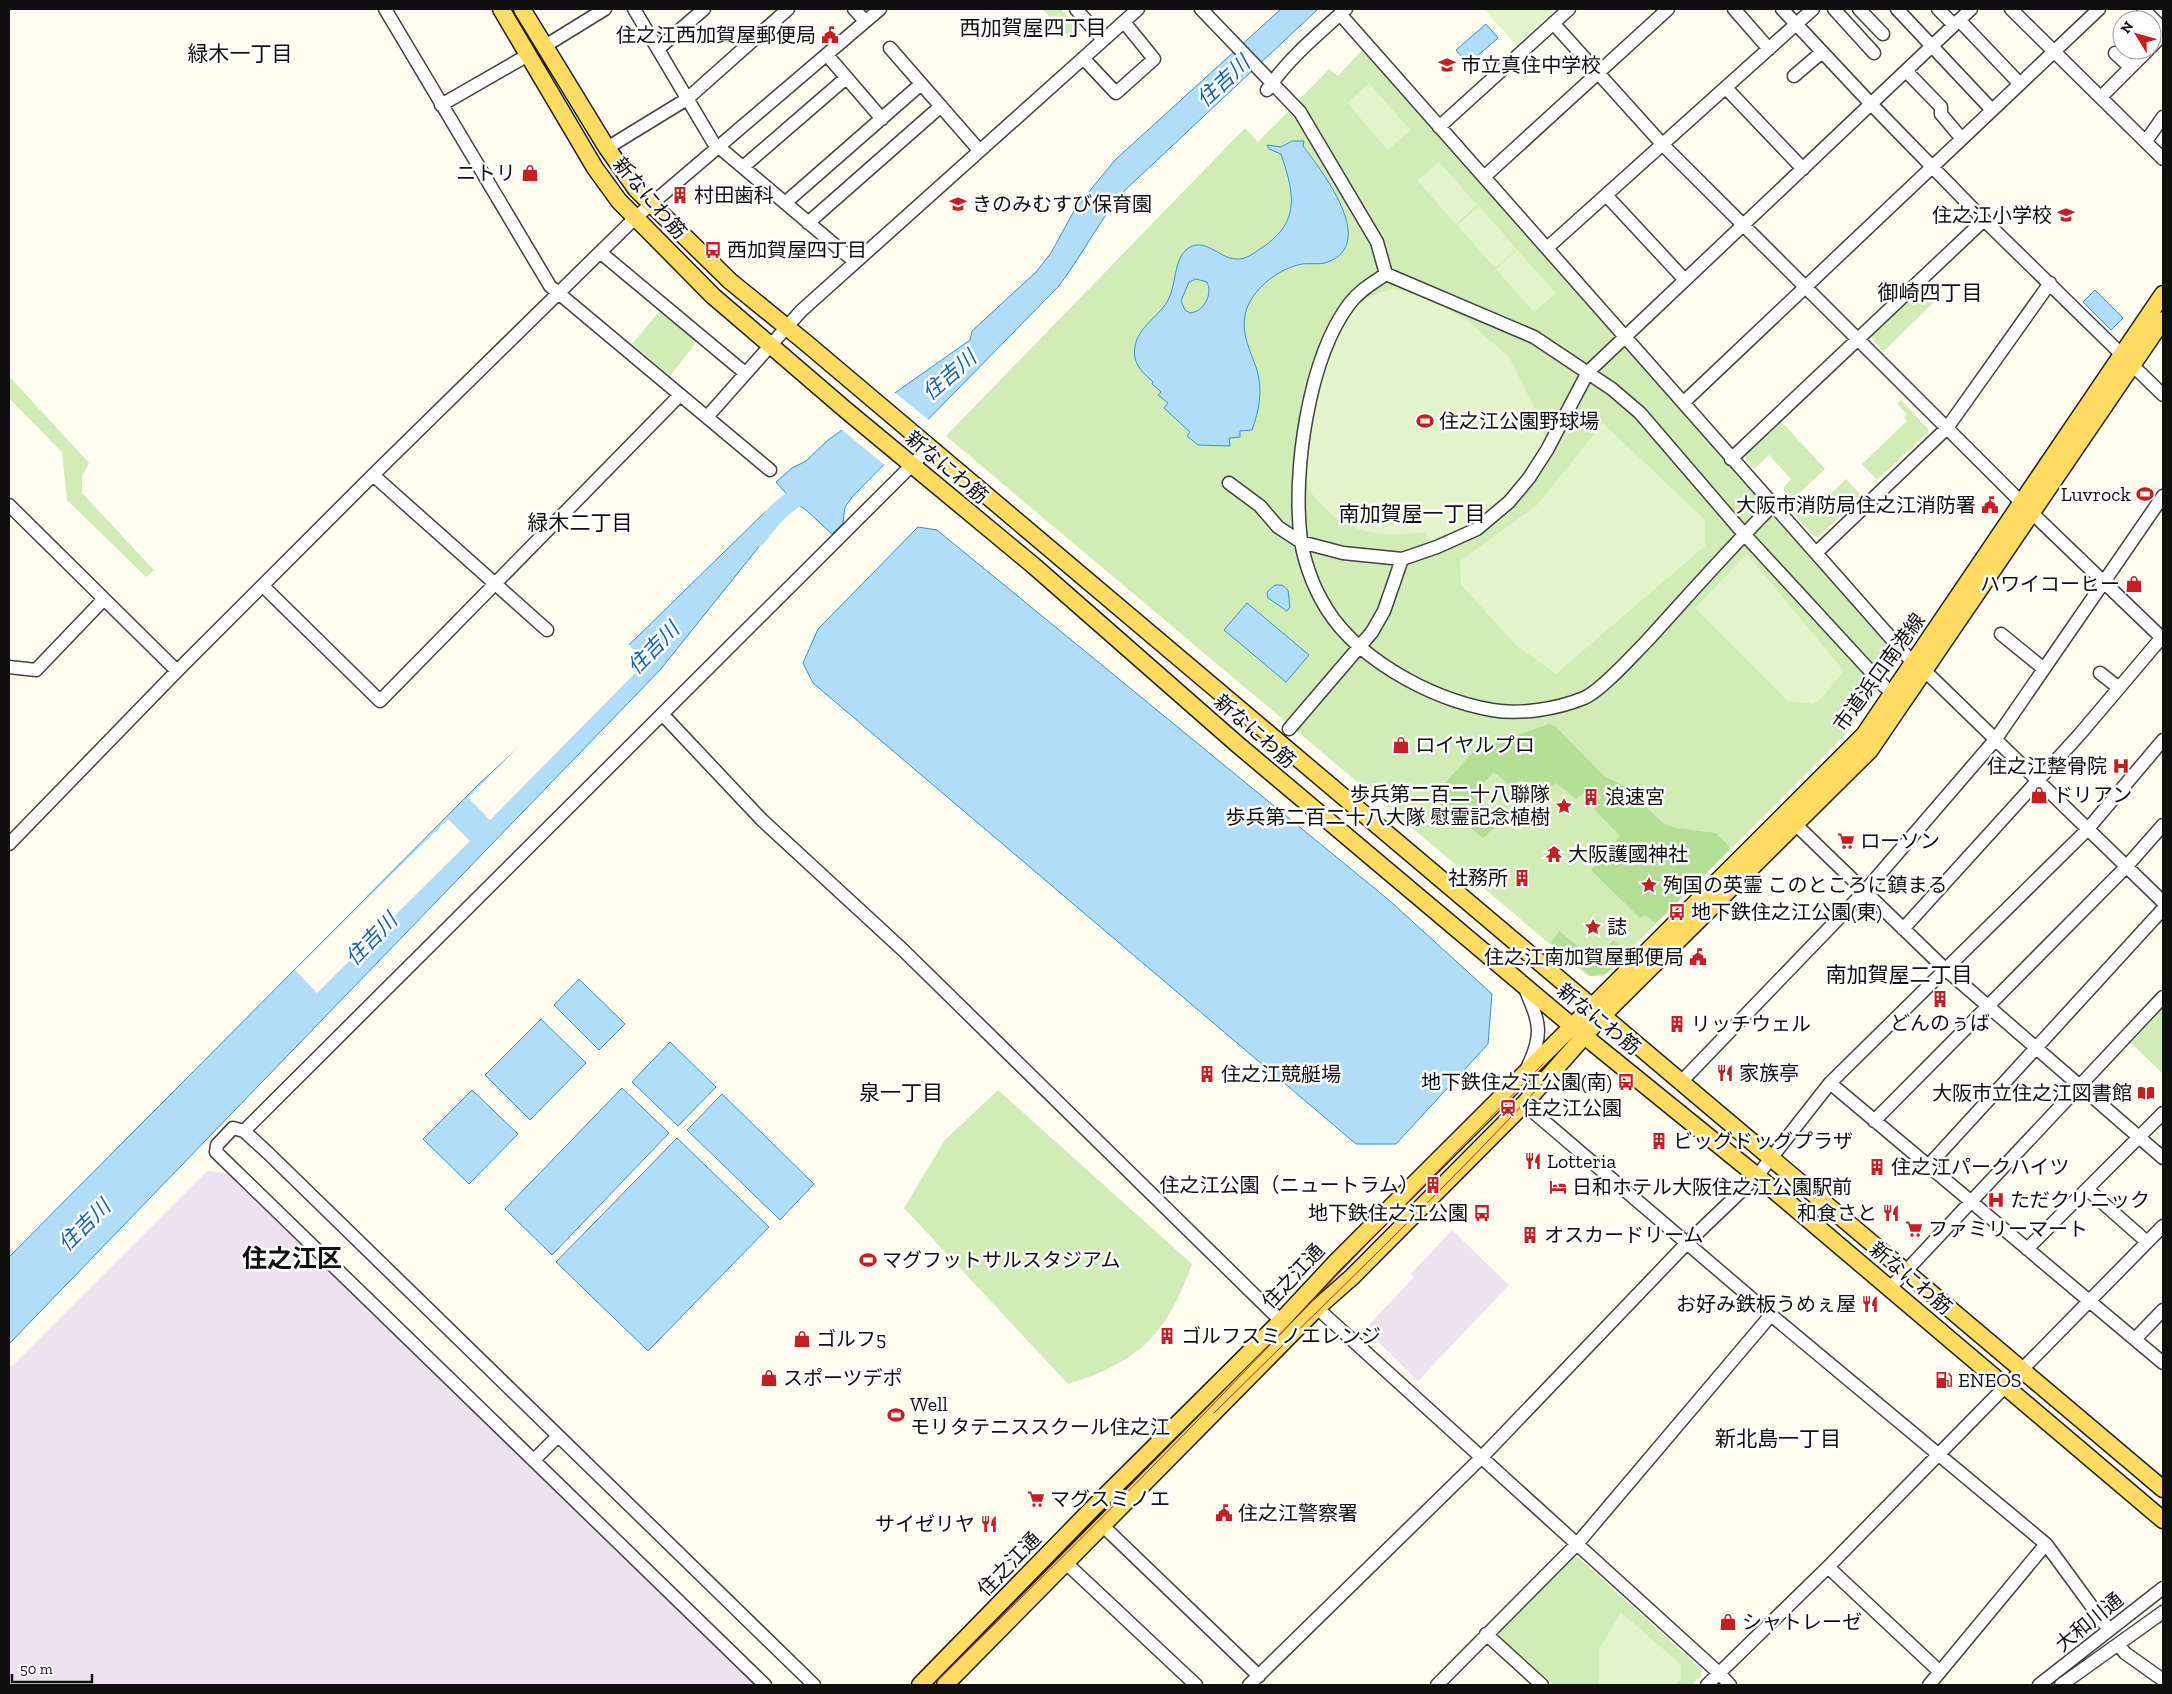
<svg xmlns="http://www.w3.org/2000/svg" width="2172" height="1694" viewBox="0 0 2172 1694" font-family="'Zilla Slab','Noto Sans JP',serif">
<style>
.industrial{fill:#ede3ee}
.green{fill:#d1ecb7}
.forest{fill:#b4dd96}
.pitch{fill:#e3f3ca}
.water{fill:#b2ddf9;stroke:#3591d4;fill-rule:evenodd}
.pier{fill:#fffcf0}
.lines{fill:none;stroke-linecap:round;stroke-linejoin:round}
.river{stroke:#b2ddf9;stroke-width:19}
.minor-casing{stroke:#424242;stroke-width:15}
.major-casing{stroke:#202020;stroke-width:19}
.minor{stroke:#fff;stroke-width:12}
.major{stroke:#ffdc61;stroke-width:16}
.tram{stroke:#c61f23;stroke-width:1}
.labels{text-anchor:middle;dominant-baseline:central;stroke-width:5;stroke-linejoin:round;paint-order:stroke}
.poi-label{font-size:20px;fill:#0f0f0f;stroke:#fff;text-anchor:start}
.street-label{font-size:20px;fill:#0f0f0f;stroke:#fff}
.neighbourhood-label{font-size:21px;fill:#0f0f0f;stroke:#fff}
.water-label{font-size:21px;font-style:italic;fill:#1162a8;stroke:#fff}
.district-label{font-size:25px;font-weight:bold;fill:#0f0f0f;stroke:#fff}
</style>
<rect width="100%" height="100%" fill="#fffcf0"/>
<path class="industrial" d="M207 1171 229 1173 756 1685H9V1369Z
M1452 1230 1509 1285 1418 1381 1365 1329 1414 1277 1411 1274Z"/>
<path class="green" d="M1042 9H1061L1081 31 1072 39Z
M1362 50 1901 656 1846 734 1604 976H1588L946 436 1245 128 1258 142 1329 69 1338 76Z
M1929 282 1941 295 1883 352 1871 337Z
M663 307 699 339 670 376 632 344Z
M9 376 89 463 82 476V493L154 570 146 577 67 500 62 452 9 398Z
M1901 400 1928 429V432L1877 480 1862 464 1907 421 1904 417 1907 414 1897 404Z
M1780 420 1825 469 1794 498 1797 501 1795 503 1804 513 1807 510 1810 513 1846 479 1862 496 1818 537 1814 536 1784 504V487L1791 479 1769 455 1754 469 1746 460 1745 453Z
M2163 1008V1074L2131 1043Z
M998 1090 1192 1264C1166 1335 1141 1361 1068 1384L904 1208 945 1140Z
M1571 1557H1578L1701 1669V1677L1691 1685H1554L1499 1636V1630Z"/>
<path class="forest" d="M1549 724 1555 726 1604 776 1624 786 1664 824 1675 828 1716 833 1729 846V850L1656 923 1645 915 1640 918 1591 870 1620 836 1594 809 1601 797 1591 787 1576 799 1556 783 1541 797 1522 780 1512 787 1494 772 1474 793 1487 810V820L1494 828 1483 838 1434 799V795L1475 750Z
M1559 931 1593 959 1614 940 1627 953 1607 973 1591 976 1551 943Z"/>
<path class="pitch" d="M1484 9H1556L1516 45Z
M1369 83 1410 130 1388 150 1347 103Z
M1439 162 1477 205 1456 224 1417 181Z
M1479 206 1517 249 1495 268 1457 225Z
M1517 250 1556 293 1534 312 1496 269Z
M1393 289 1427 296 1468 321 1509 357 1535 409 1547 441C1514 493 1490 524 1428 540L1425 532C1389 537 1353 536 1326 509 1320 503 1312 496 1309 488 1295 460 1322 373 1336 345L1333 343C1350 315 1358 296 1393 289Z
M1603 423 1705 520V546L1556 674 1517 646 1461 585 1460 561 1537 505Z
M1747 554 1844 671 1821 699 1813 704 1788 701 1695 608Z
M1621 1612 1681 1665V1679L1674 1685H1599V1649Z"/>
<path class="water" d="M1281 9H1318L1122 193C1098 223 1081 257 1058 287L853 496 845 507 843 523 832 534 806 510 794 502 776 482 792 468 806 461 828 440 970 340 972 331 1036 272 1051 253 1075 209 1115 160Z
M1486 24 1498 38 1468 64 1456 50Z
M1292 141H1304L1303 146C1322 171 1378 243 1328 262 1320 265 1311 263 1302 264 1280 268 1255 287 1247 308 1239 331 1250 349 1257 370 1263 391 1259 411 1252 430L1240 431V437L1229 438 1230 446 1198 445 1187 436 1190 432 1164 408 1168 403 1158 395 1161 392 1152 384 1153 382C1142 372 1132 363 1135 347 1137 327 1161 316 1169 298 1176 284 1174 259 1187 249 1205 236 1218 258 1236 259 1246 260 1254 253 1263 247 1301 221 1294 193 1281 154L1269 149 1267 145 1281 147ZM1196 279 1207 282C1213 294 1204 312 1190 313L1185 310 1181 301 1189 282Z
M2095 290 2123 318 2111 330 2083 302Z
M766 511 778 523 660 670 9 1344V1257L479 784 634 640Z
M918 527 937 530 1390 901 1492 994 1488 1044 1396 1144H1356L813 683 803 663 818 629Z
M1275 585H1282L1288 590 1290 607 1287 611 1268 598 1267 592Z
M1247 603 1309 655 1286 682 1224 630Z
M579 979 625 1024 599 1050 554 1005Z
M541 1019 586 1063 530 1120 485 1075Z
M670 1042 716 1087 678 1126 632 1082Z
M622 1088 669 1133 552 1255 505 1209Z
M472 1090 518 1134 469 1184 423 1139Z
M722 1094 814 1184 780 1220 687 1130Z
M677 1138 769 1227 648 1351 556 1262Z"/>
<path class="pier" d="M894 392 930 421 886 466 841 429Z
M627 643 646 662 490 820 468 798 549 715Z
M448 819 470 841 317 993 295 970Z"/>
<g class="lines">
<path class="river" d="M757 537C775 513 785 502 813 489"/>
<g class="minor-casing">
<path id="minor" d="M385 9 550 286 770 470
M634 9 713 142 855 262
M854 9 865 21
M1076 9 1103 40
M1201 9 1300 112 1377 242 1386 274
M1734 9 1769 49
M1782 9 1871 104 1984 220 2163 395
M1834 9 1874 53
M1859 9 1883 34
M1897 9 1992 110
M1938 9 1954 25
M2011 9 2163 159
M2143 9 2163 29
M1340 14 1913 663
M1959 20 2020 84
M1553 23 1663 145 2032 513 2163 639
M545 46 605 9
M2152 46 2163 34
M890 48 979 150
M658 49 704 9
M2115 53 2130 67
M827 55 882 119
M1083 58 1116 93 1154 59 1124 22
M1906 71 1941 107V114L1962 139
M1794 76 1822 52
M1726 88 1803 169
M1267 90C1288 59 1318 34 1346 9
M2101 97 2148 50
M441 105 528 55
M1439 127 1569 9
M2146 141 2163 117
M607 148 687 99 788 9
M743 167 846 78
M1484 177 1668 9
M1606 195 1685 280
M785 203 921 84
M808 223 941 106
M1547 248 1813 9
M601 253 745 373
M1684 402 2099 9
M707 417 801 311 1138 9
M1731 459 1984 220
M373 475 547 630
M1229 483 1260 506 1278 527 1301 542 1343 553 1402 559 1437 547 1477 529 1509 502 1529 478 1547 450 1588 372 1971 9
M9 505 177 671
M1773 505C1729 549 1688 596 1646 642 1632 656 1601 691 1584 698 1557 709 1520 715 1492 710 1430 699 1351 657 1321 599 1312 583 1304 560 1301 541 1292 474 1308 358 1350 303 1360 290 1373 283 1386 274L1534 337 1612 389 1640 413 1744 534 1885 687
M1816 553 1947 428 2050 283
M263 586 380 701 680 395
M2001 634 2044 669
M9 667 36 670 104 599
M1924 670 2163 902
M2100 673 2119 688
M663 715 762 820 903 950 1281 1321
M1289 729 1372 632 1384 611 1402 559
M1790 819 1944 968 2163 1158
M9 844 177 671 373 475 635 218 880 9
M1903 929 2080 734 2163 636
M1524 986C1538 1020 1545 1031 1528 1066
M1681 1082 1865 891 1995 740 2163 496
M1830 1083 2163 1363
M1524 1104 1771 1315 2046 1544 2109 1630
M1874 1121 2126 867 2163 825
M244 1131 929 448
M1928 1166 2163 909
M2087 1189 2147 1242
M2027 1249 2163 1113
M1890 1288 2163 997
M1317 1308 1720 1674 1730 1685
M2135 1339 2163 1310
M534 1460 558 1436
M1103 1526 1259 1676
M1066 1563 1196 1685
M1828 1567 1940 1672
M1486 1634 1542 1685
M2119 1645 2125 1653 2163 1680
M765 1685 216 1152 217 1145 233 1128 244 1131 268 1153 814 1685
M1249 1685 1481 1458 1687 1243 1757 1176 1830 1083 2087 830 2163 740
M1437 1685 1577 1544 1771 1315
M1707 1685 1828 1567 2163 1226
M1929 1685 2046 1544
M2039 1685 2163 1588
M2061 1685 2163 1612"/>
</g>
<g class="major-casing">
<path id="major" d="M501 9 595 168 619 201 713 296 847 411 1034 566 1237 744 1572 1026 1757 1176 2163 1520
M522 9 607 148 636 189 730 281 805 342 2163 1489
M920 1685 1089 1512 1281 1321 1336 1262 1864 735 2163 294
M945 1685 1317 1308 1352 1277 1524 1104 1603 1015 1870 750 2163 320"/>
</g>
<use href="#minor" class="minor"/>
<use href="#major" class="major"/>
<path class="tram" d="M1214 1413C1328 1300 1445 1190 1553 1072
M933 1685C1022 1597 1112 1509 1199 1419 1313 1300 1427 1181 1543 1064"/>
</g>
<defs>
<g id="civic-bare" transform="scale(1.35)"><path d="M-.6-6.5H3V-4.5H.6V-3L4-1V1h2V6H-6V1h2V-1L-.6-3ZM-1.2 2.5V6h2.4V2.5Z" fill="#c61f23" stroke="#fff" stroke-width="2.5" paint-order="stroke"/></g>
<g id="school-bare" transform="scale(1.35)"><path d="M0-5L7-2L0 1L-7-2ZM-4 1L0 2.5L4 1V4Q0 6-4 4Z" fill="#c61f23" stroke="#fff" stroke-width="2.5" paint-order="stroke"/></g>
<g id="shop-bare" transform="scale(1.35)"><path d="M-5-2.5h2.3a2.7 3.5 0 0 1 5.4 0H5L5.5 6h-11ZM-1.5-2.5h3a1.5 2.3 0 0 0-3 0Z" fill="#c61f23" stroke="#fff" stroke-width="2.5" paint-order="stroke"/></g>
<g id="building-bare" transform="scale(1.35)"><path d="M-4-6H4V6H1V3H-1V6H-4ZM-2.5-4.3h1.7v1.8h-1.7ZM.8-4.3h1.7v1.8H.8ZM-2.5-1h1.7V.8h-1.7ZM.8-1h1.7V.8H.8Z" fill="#c61f23" stroke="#fff" stroke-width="2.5" paint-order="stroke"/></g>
<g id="bus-bare" transform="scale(1.35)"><path d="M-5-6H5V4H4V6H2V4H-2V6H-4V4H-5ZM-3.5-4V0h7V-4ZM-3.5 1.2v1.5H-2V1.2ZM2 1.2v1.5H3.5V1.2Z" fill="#c61f23" stroke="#fff" stroke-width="2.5" paint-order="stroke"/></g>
<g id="stadium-bare" transform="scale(1.35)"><path d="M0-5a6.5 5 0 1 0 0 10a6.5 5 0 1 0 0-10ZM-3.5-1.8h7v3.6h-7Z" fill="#c61f23" stroke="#fff" stroke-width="2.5" paint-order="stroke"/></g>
<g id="hospital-bare" transform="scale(1.35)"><path d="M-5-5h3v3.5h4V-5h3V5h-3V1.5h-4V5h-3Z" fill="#c61f23" stroke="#fff" stroke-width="2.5" paint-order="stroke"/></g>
<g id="sight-bare" transform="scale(1.35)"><path d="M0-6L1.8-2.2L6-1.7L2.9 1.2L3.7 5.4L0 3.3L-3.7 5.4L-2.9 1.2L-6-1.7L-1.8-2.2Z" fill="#c61f23" stroke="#fff" stroke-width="2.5" paint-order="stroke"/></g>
<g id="supermarket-bare" transform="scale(1.35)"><path d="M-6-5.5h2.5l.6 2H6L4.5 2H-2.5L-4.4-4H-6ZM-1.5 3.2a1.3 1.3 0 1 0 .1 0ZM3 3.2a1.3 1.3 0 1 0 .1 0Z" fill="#c61f23" stroke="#fff" stroke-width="2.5" paint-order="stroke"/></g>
<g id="temple-bare" transform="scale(1.35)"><path d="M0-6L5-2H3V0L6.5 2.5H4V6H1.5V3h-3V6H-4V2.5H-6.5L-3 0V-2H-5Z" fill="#c61f23" stroke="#fff" stroke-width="2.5" paint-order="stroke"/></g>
<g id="restaurant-bare" transform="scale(1.35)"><path d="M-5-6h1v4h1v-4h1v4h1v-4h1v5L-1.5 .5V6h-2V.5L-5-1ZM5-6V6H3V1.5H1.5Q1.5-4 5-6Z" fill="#c61f23" stroke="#fff" stroke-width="2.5" paint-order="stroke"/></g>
<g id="library-bare" transform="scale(1.35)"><path d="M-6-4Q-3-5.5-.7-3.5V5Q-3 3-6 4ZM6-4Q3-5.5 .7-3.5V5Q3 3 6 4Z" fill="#c61f23" stroke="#fff" stroke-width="2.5" paint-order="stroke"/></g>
<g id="station-bare" transform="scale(1.35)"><path d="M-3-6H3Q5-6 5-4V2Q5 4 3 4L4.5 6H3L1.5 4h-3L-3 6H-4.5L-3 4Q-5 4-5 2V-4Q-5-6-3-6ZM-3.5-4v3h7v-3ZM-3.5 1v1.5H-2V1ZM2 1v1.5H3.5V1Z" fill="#c61f23" stroke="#fff" stroke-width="2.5" paint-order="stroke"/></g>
<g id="hotel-bare" transform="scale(1.35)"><path d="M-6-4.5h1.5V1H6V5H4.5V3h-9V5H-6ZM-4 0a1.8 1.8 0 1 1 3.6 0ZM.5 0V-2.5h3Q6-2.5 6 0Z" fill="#c61f23" stroke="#fff" stroke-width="2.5" paint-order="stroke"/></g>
<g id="fuel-bare" transform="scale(1.35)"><path d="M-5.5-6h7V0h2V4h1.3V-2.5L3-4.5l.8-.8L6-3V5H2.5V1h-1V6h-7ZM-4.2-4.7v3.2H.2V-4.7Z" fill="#c61f23" stroke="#fff" stroke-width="2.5" paint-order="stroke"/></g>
</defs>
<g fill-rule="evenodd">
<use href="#civic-bare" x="830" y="35"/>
<use href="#school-bare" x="1447" y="65"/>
<use href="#shop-bare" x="530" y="173"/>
<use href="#building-bare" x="680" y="195"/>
<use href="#school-bare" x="958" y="204"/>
<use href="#school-bare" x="2066" y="215"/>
<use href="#bus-bare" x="713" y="250"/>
<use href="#stadium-bare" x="1425" y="421"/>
<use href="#stadium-bare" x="2145" y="494"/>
<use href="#civic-bare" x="1990" y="505"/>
<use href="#shop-bare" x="2134" y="584"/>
<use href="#shop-bare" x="1401" y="745"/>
<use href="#hospital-bare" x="2121" y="766"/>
<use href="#shop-bare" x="2039" y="795"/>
<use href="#building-bare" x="1591" y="797"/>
<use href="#sight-bare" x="1564" y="806"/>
<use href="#supermarket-bare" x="1846" y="841"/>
<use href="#temple-bare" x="1554" y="854"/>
<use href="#building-bare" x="1522" y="878"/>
<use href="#sight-bare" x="1649" y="885"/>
<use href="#bus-bare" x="1677" y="912"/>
<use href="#sight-bare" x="1593" y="927"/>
<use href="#civic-bare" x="1698" y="957"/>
<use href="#building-bare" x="1940" y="999"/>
<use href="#building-bare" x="1677" y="1024"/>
<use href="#restaurant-bare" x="1725" y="1073"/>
<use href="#building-bare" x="1207" y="1074"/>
<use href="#bus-bare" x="1626" y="1082"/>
<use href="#library-bare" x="2146" y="1093"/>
<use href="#station-bare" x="1508" y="1108"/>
<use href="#building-bare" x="1659" y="1141"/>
<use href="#restaurant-bare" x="1533" y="1161"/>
<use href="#building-bare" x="1877" y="1167"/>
<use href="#building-bare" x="1433" y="1185"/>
<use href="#hotel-bare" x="1558" y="1187"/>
<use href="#hospital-bare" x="1996" y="1200"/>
<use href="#bus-bare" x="1482" y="1213"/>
<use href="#restaurant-bare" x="1891" y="1213"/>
<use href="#supermarket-bare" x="1914" y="1229"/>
<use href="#building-bare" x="1530" y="1235"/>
<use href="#stadium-bare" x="868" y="1260"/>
<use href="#restaurant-bare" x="1870" y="1304"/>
<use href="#building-bare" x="1167" y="1336"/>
<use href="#shop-bare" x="802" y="1339"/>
<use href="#shop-bare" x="769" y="1378"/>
<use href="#fuel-bare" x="1944" y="1380"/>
<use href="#stadium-bare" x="896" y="1415"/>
<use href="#supermarket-bare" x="1036" y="1499"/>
<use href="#civic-bare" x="1224" y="1513"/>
<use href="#restaurant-bare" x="989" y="1524"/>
<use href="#shop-bare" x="1728" y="1622"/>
</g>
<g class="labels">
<g class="poi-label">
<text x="816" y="35" text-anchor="end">住之江西加賀屋郵便局</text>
<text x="1461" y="65">市立真住中学校</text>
<text x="516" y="173" text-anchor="end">ニトリ</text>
<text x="694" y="195">村田歯科</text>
<text x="972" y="204">きのみむすび保育園</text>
<text x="2052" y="215" text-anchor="end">住之江小学校</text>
<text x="727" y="250">西加賀屋四丁目</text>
<text x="1439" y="421">住之江公園野球場</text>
<text x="2131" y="494" text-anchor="end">Luvrock</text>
<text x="1976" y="505" text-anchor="end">大阪市消防局住之江消防署</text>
<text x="2120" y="584" text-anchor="end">ハワイコーヒー</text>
<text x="1415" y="745">ロイヤルプロ</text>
<text x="2107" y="766" text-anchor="end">住之江整骨院</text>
<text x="1550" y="794" text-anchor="end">歩兵第二百二十八聯隊<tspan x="1550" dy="23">歩兵第二百二十八大隊 慰霊記念植樹</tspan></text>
<text x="2053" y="795">ドリアン</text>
<text x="1605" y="797">浪速宮</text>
<text x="1860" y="841">ローソン</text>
<text x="1568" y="854">大阪護國神社</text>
<text x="1508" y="878" text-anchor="end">社務所</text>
<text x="1663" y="885">殉国の英霊 このところに鎮まる</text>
<text x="1691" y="912">地下鉄住之江公園(東)</text>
<text x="1607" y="927">誌</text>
<text x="1684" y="957" text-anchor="end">住之江南加賀屋郵便局</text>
<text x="1940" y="1023" text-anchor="middle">どんのぅば</text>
<text x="1691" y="1024">リッチウェル</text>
<text x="1739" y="1073">家族亭</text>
<text x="1221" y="1074">住之江競艇場</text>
<text x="1612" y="1082" text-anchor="end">地下鉄住之江公園(南)</text>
<text x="2132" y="1093" text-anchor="end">大阪市立住之江図書館</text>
<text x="1522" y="1108">住之江公園</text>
<text x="1673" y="1141">ビッグドッグプラザ</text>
<text x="1547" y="1161">Lotteria</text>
<text x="1891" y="1167">住之江パークハイツ</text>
<text x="1419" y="1185" text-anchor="end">住之江公園（ニュートラム）</text>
<text x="1572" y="1187">日和ホテル大阪住之江公園駅前</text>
<text x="2010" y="1200">ただクリニック</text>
<text x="1468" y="1213" text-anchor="end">地下鉄住之江公園</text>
<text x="1877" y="1213" text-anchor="end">和食さと</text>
<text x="1928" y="1229">ファミリーマート</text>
<text x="1544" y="1235">オスカードリーム</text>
<text x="882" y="1260">マグフットサルスタジアム</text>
<text x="1856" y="1304" text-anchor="end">お好み鉄板うめぇ屋</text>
<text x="1181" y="1336">ゴルフスミノエレンジ</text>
<text x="816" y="1339">ゴルフ5</text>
<text x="783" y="1378">スポーツデポ</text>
<text x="1958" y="1380">ENEOS</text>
<text x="910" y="1404">Well<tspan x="910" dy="23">モリタテニススクール住之江</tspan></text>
<text x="1050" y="1499">マグスミノエ</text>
<text x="1238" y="1513">住之江警察署</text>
<text x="975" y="1524" text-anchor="end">サイゼリヤ</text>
<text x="1742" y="1622">シャトレーゼ</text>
</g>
<g class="street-label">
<text transform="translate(650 198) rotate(49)">新なにわ筋</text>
<text transform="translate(947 467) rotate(40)">新なにわ筋</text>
<text transform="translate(1879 672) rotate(-54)">市道浜口南港線</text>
<text transform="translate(1255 731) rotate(41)">新なにわ筋</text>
<text transform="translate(1599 1019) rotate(39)">新なにわ筋</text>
<text transform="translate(1293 1276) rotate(-47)">住之江通</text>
<text transform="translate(1911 1278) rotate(40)">新なにわ筋</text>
<text transform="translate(1009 1564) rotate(-46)">住之江通</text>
<text transform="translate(2089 1622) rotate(-39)">大和川通</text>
</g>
<g class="neighbourhood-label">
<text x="1033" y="27">西加賀屋四丁目</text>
<text x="240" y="53">緑木一丁目</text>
<text x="1930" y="292">御崎四丁目</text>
<text x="1412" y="513">南加賀屋一丁目</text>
<text x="580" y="522">緑木二丁目</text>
<text x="1899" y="974">南加賀屋二丁目</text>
<text x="901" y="1092">泉一丁目</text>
<text x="1778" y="1438">新北島一丁目</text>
</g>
<g class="water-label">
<text transform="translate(1223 81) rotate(-43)">住吉川</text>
<text transform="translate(949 375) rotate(-41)">住吉川</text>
<text transform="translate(653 648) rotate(-46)">住吉川</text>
<text transform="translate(371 939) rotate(-46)">住吉川</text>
<text transform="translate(84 1225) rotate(-45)">住吉川</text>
</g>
<g class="district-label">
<text x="292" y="1258">住之江区</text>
</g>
</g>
<rect width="2172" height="1694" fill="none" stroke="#0f0f0f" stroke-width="20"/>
<g transform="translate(2137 35) rotate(307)"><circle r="24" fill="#ffffff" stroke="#9f9f9f"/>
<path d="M0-4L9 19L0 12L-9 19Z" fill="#c61f23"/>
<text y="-8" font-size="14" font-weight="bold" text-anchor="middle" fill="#0f0f0f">N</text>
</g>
<path d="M12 1674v8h80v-8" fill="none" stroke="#0f0f0f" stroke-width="2.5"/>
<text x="20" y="1674" font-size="15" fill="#0f0f0f" stroke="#ffffff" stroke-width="4" paint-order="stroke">50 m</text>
</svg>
